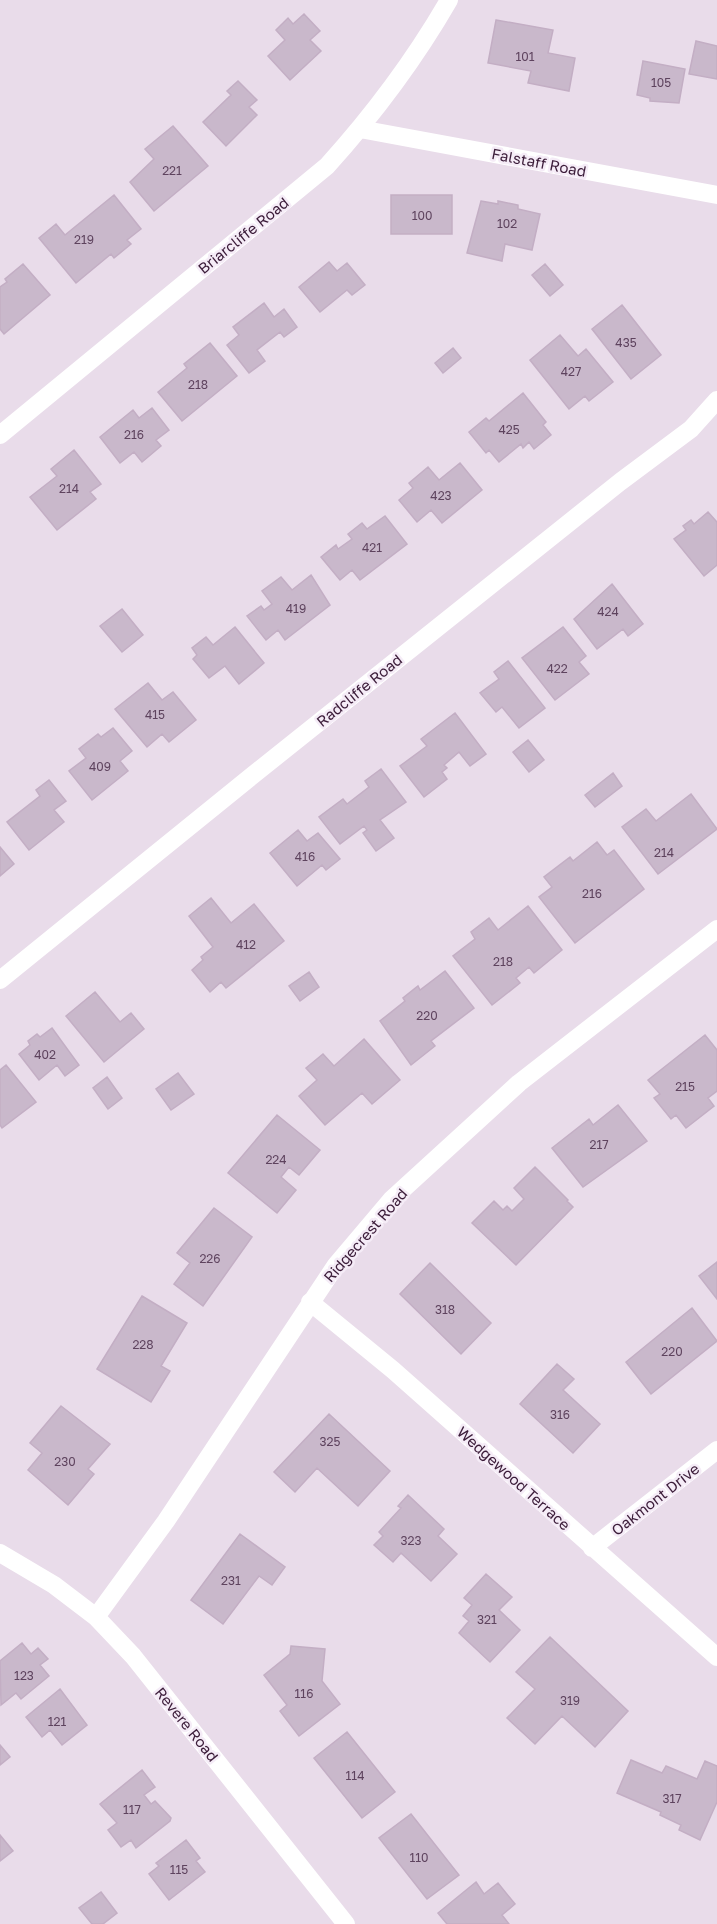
<svg xmlns="http://www.w3.org/2000/svg" width="717" height="1924" viewBox="0 0 717 1924" font-family="'Golos Text',sans-serif">
<style>
.building{fill:#c9b8cb;stroke:#c3aec4;stroke-width:1.5}
.lines{fill:none;stroke-linecap:round;stroke-linejoin:round}
.street{stroke:#fff;stroke-width:18}
.labels{text-anchor:middle;dominant-baseline:central;stroke-width:5;stroke-linejoin:round;paint-order:stroke}
.number-label{font-size:12px;fill:#5e435e}
.street-label{font-size:15px;fill:#3b1c39;stroke:#f5ecf7}
</style>
<rect width="100%" height="100%" fill="#e9dcea"/>
<path class="building" d="M304 14 320 31 310 40 321 51 290 80 268 56 285 40 276 30 288 18 293 24Z
M496 20 553 30 548 53 575 58 569 91 528 83 531 71 488 63Z
M696 41 717 46V79L689 74Z
M643 61 685 69 679 103 650 101V98L637 95Z
M238 81 257 100 249 107 257 115 226 146 203 122 231 95 227 91Z
M173 126 208 166 154 211 130 182 154 159 145 149Z
M114 195 141 229 127 240 131 244 114 258 111 254 76 283 39 238 56 224 65 235Z
M391 195H452V234H391Z
M481 201 498 204V201L518 205V209L540 214 532 250 505 244 502 261 467 253Z
M329 262 337 271 347 263 365 285 352 295 347 290 320 312 299 287Z
M23 264 50 295 4 334 0 329V287L7 282 5 279Z
M545 264 563 285 550 296 532 275Z
M264 303 274 317 284 309 297 327 284 337 280 332 257 350 265 361 249 373 227 345 239 335 233 327Z
M622 305 661 355 631 379 592 329Z
M560 335 578 356 586 349 613 382 589 401 585 396 569 409 530 360Z
M210 343 237 376 182 421 158 392 187 368 184 364Z
M453 348 461 358 443 373 435 363Z
M523 393 546 422 543 425 551 435 534 449 529 442 523 448 521 444 499 462 489 450 486 453 469 432 486 418 489 421Z
M152 408 169 430 156 440 161 446 142 462 134 452 120 463 100 437 133 410 139 418Z
M74 450 101 484 90 492 96 499 57 530 30 497 57 476 51 469Z
M460 463 482 490 442 523 431 510 417 522 399 500 413 488 409 483 428 467 439 480Z
M708 512 717 522V565L704 576 674 539 686 530 683 526 691 520 694 524Z
M385 516 407 544 360 580 352 570 340 580 321 557 336 545 338 549 352 539 348 534 362 523 367 529Z
M311 575 330 605 285 640 278 630 266 640 247 616 261 606 264 610 272 604 262 591 281 577 292 590Z
M612 584 643 624 628 636 623 629 597 649 574 619Z
M122 609 143 635 122 652 100 626Z
M235 627 264 663 239 684 225 666 209 678 193 659 197 655 192 648 206 637 213 645Z
M563 627 586 656 579 662 589 674 555 700 522 658Z
M508 661 545 708 519 728 502 707 496 712 480 693 499 679 494 672Z
M148 683 162 700 173 692 196 720 169 742 162 734 147 747 115 709Z
M455 713 486 754 470 766 459 752 444 765 447 768 442 772 447 779 424 797 400 766 427 746 421 739Z
M113 728 132 751 120 761 128 771 92 800 69 771 86 758 79 749 98 734 101 737Z
M528 740 544 760 529 772 513 752Z
M381 769 406 802 380 820 394 838 376 851 363 833 367 830 364 826 340 844 319 817 343 799 347 804 369 787 365 781Z
M613 773 622 786 595 807 585 795Z
M49 780 66 801 54 810 64 822 29 850 7 822 40 796 36 790Z
M691 794 717 829 658 874 622 827 646 809 656 821Z
M298 830 307 841 318 833 340 859 326 870 322 865 297 886 270 853Z
M597 842 607 855 614 850 644 889 575 943 539 897 552 887 544 877 570 857 573 861Z
M0 847 14 864 0 876Z
M211 898 231 923 254 904 284 941 226 988 221 982 210 992 192 970 203 960 201 957 213 947 189 916Z
M528 906 562 950 534 973 529 967 516 978 520 983 492 1005 453 956 475 939 471 932 489 918 498 930Z
M445 971 474 1008 431 1041 435 1046 411 1065 380 1021 405 1001 403 998 418 986 420 990Z
M309 972 319 987 300 1001 289 986Z
M95 992 120 1022 131 1013 144 1029 104 1062 66 1016Z
M52 1028 79 1065 65 1076 57 1065 39 1080 19 1054 30 1045 28 1041 37 1034 40 1037Z
M705 1035 717 1050V1091L708 1098 714 1106 686 1128 676 1115 671 1119 654 1098 660 1094 648 1080Z
M364 1039 400 1080 372 1104 362 1093 325 1125 299 1096 317 1080 306 1068 323 1054 334 1066Z
M6 1065 36 1102 2 1128 0 1125V1070Z
M178 1073 194 1094 171 1110 156 1089Z
M107 1077 122 1098 108 1109 93 1088Z
M618 1105 647 1141 583 1187 552 1148 589 1119 593 1125Z
M277 1115 320 1150 299 1175 289 1167 281 1177 296 1190 277 1213 228 1173Z
M535 1167 568 1200 567 1201 573 1207 516 1265 472 1223 494 1201 503 1210 507 1206 512 1211 524 1199 514 1188Z
M214 1208 252 1237 203 1306 174 1284 190 1263 177 1253Z
M717 1262V1299L699 1276Z
M430 1263 491 1323 461 1354 400 1294Z
M142 1296 187 1323 161 1366 170 1371 151 1402 97 1369Z
M692 1308 717 1341 651 1394 626 1362Z
M557 1364 574 1379 563 1390 600 1424 573 1453 520 1404Z
M61 1406 110 1444 88 1469 94 1474 68 1505 28 1470 42 1453 30 1443Z
M329 1414 390 1471 358 1506 317 1468 295 1492 274 1472Z
M408 1495 444 1529 438 1536 457 1554 431 1581 401 1553 393 1562 374 1545 383 1536 379 1532 401 1508 398 1506Z
M240 1534 285 1567 272 1585 259 1576 223 1624 191 1600Z
M486 1574 512 1597 499 1610 520 1630 490 1662 459 1633 469 1621 463 1616 472 1605 464 1598Z
M550 1637 628 1711 595 1747 562 1716 535 1744 507 1718 535 1689 516 1672Z
M22 1643 31 1654 38 1648 48 1659 40 1665 49 1676 21 1699 16 1693 1 1705 0 1661Z
M291 1646 325 1649 322 1681 340 1704 299 1736 280 1711 287 1705 264 1675 290 1654Z
M60 1689 87 1725 62 1745 50 1730 42 1737 26 1717Z
M347 1732 395 1792 362 1818 314 1758Z
M0 1745 10 1757 0 1765Z
M631 1760 662 1773 666 1766 697 1779 705 1761 717 1766V1802L700 1840 679 1830 681 1825 660 1815 661 1812 617 1793Z
M142 1770 155 1787 144 1795 151 1804 155 1801 171 1818 170 1821 136 1848 131 1840 121 1847 108 1830 117 1823 100 1804Z
M411 1814 459 1875 427 1899 379 1838Z
M0 1835 13 1851 0 1861Z
M186 1840 200 1858 196 1861 205 1872 169 1900 149 1874 159 1866 156 1863Z
M476 1882 484 1894 498 1883 515 1904 502 1915 509 1924H447L438 1913Z
M101 1892 117 1913 103 1924H92L79 1908Z"/>
<g class="lines">
<path class="street" d="M360 129 717 195
M0 435 327 166C373 115 415 59 449 0
M0 980 253 775 620 482 691 429 717 400
M310 1302 393 1370 717 1657
M592 1548 717 1450
M0 1553 54 1585 96 1617 133 1656 346 1924
M96 1617 166 1521 336 1265 391 1200 519 1083 717 929"/>
</g>
<g class="labels">
<g class="number-label">
<text x="525" y="56">101</text>
<text x="661" y="82">105</text>
<text x="172" y="170">221</text>
<text x="422" y="215">100</text>
<text x="507" y="223">102</text>
<text x="84" y="239">219</text>
<text x="626" y="342">435</text>
<text x="571" y="371">427</text>
<text x="198" y="384">218</text>
<text x="509" y="429">425</text>
<text x="134" y="434">216</text>
<text x="69" y="488">214</text>
<text x="441" y="495">423</text>
<text x="372" y="547">421</text>
<text x="296" y="608">419</text>
<text x="608" y="611">424</text>
<text x="557" y="668">422</text>
<text x="155" y="714">415</text>
<text x="100" y="766">409</text>
<text x="664" y="852">214</text>
<text x="305" y="856">416</text>
<text x="592" y="893">216</text>
<text x="246" y="944">412</text>
<text x="503" y="961">218</text>
<text x="427" y="1015">220</text>
<text x="45" y="1054">402</text>
<text x="685" y="1086">215</text>
<text x="599" y="1144">217</text>
<text x="276" y="1159">224</text>
<text x="210" y="1258">226</text>
<text x="445" y="1309">318</text>
<text x="143" y="1344">228</text>
<text x="672" y="1351">220</text>
<text x="560" y="1414">316</text>
<text x="330" y="1441">325</text>
<text x="65" y="1461">230</text>
<text x="411" y="1540">323</text>
<text x="231" y="1580">231</text>
<text x="487" y="1619">321</text>
<text x="24" y="1675">123</text>
<text x="304" y="1693">116</text>
<text x="570" y="1700">319</text>
<text x="57" y="1721">121</text>
<text x="355" y="1775">114</text>
<text x="672" y="1798">317</text>
<text x="132" y="1809">117</text>
<text x="419" y="1857">110</text>
<text x="179" y="1869">115</text>
</g>
<g class="street-label">
<text transform="translate(539 162) rotate(11)">Falstaff Road</text>
<text transform="translate(243 235) rotate(-39)">Briarcliffe Road</text>
<text transform="translate(359 690) rotate(-39)">Radcliffe Road</text>
<text transform="translate(365 1235) rotate(-49)">Ridgecrest Road</text>
<text transform="translate(514 1478) rotate(42)">Wedgewood Terrace</text>
<text transform="translate(655 1499) rotate(-38)">Oakmont Drive</text>
<text transform="translate(187 1724) rotate(51)">Revere Road</text>
</g>
</g>
</svg>
